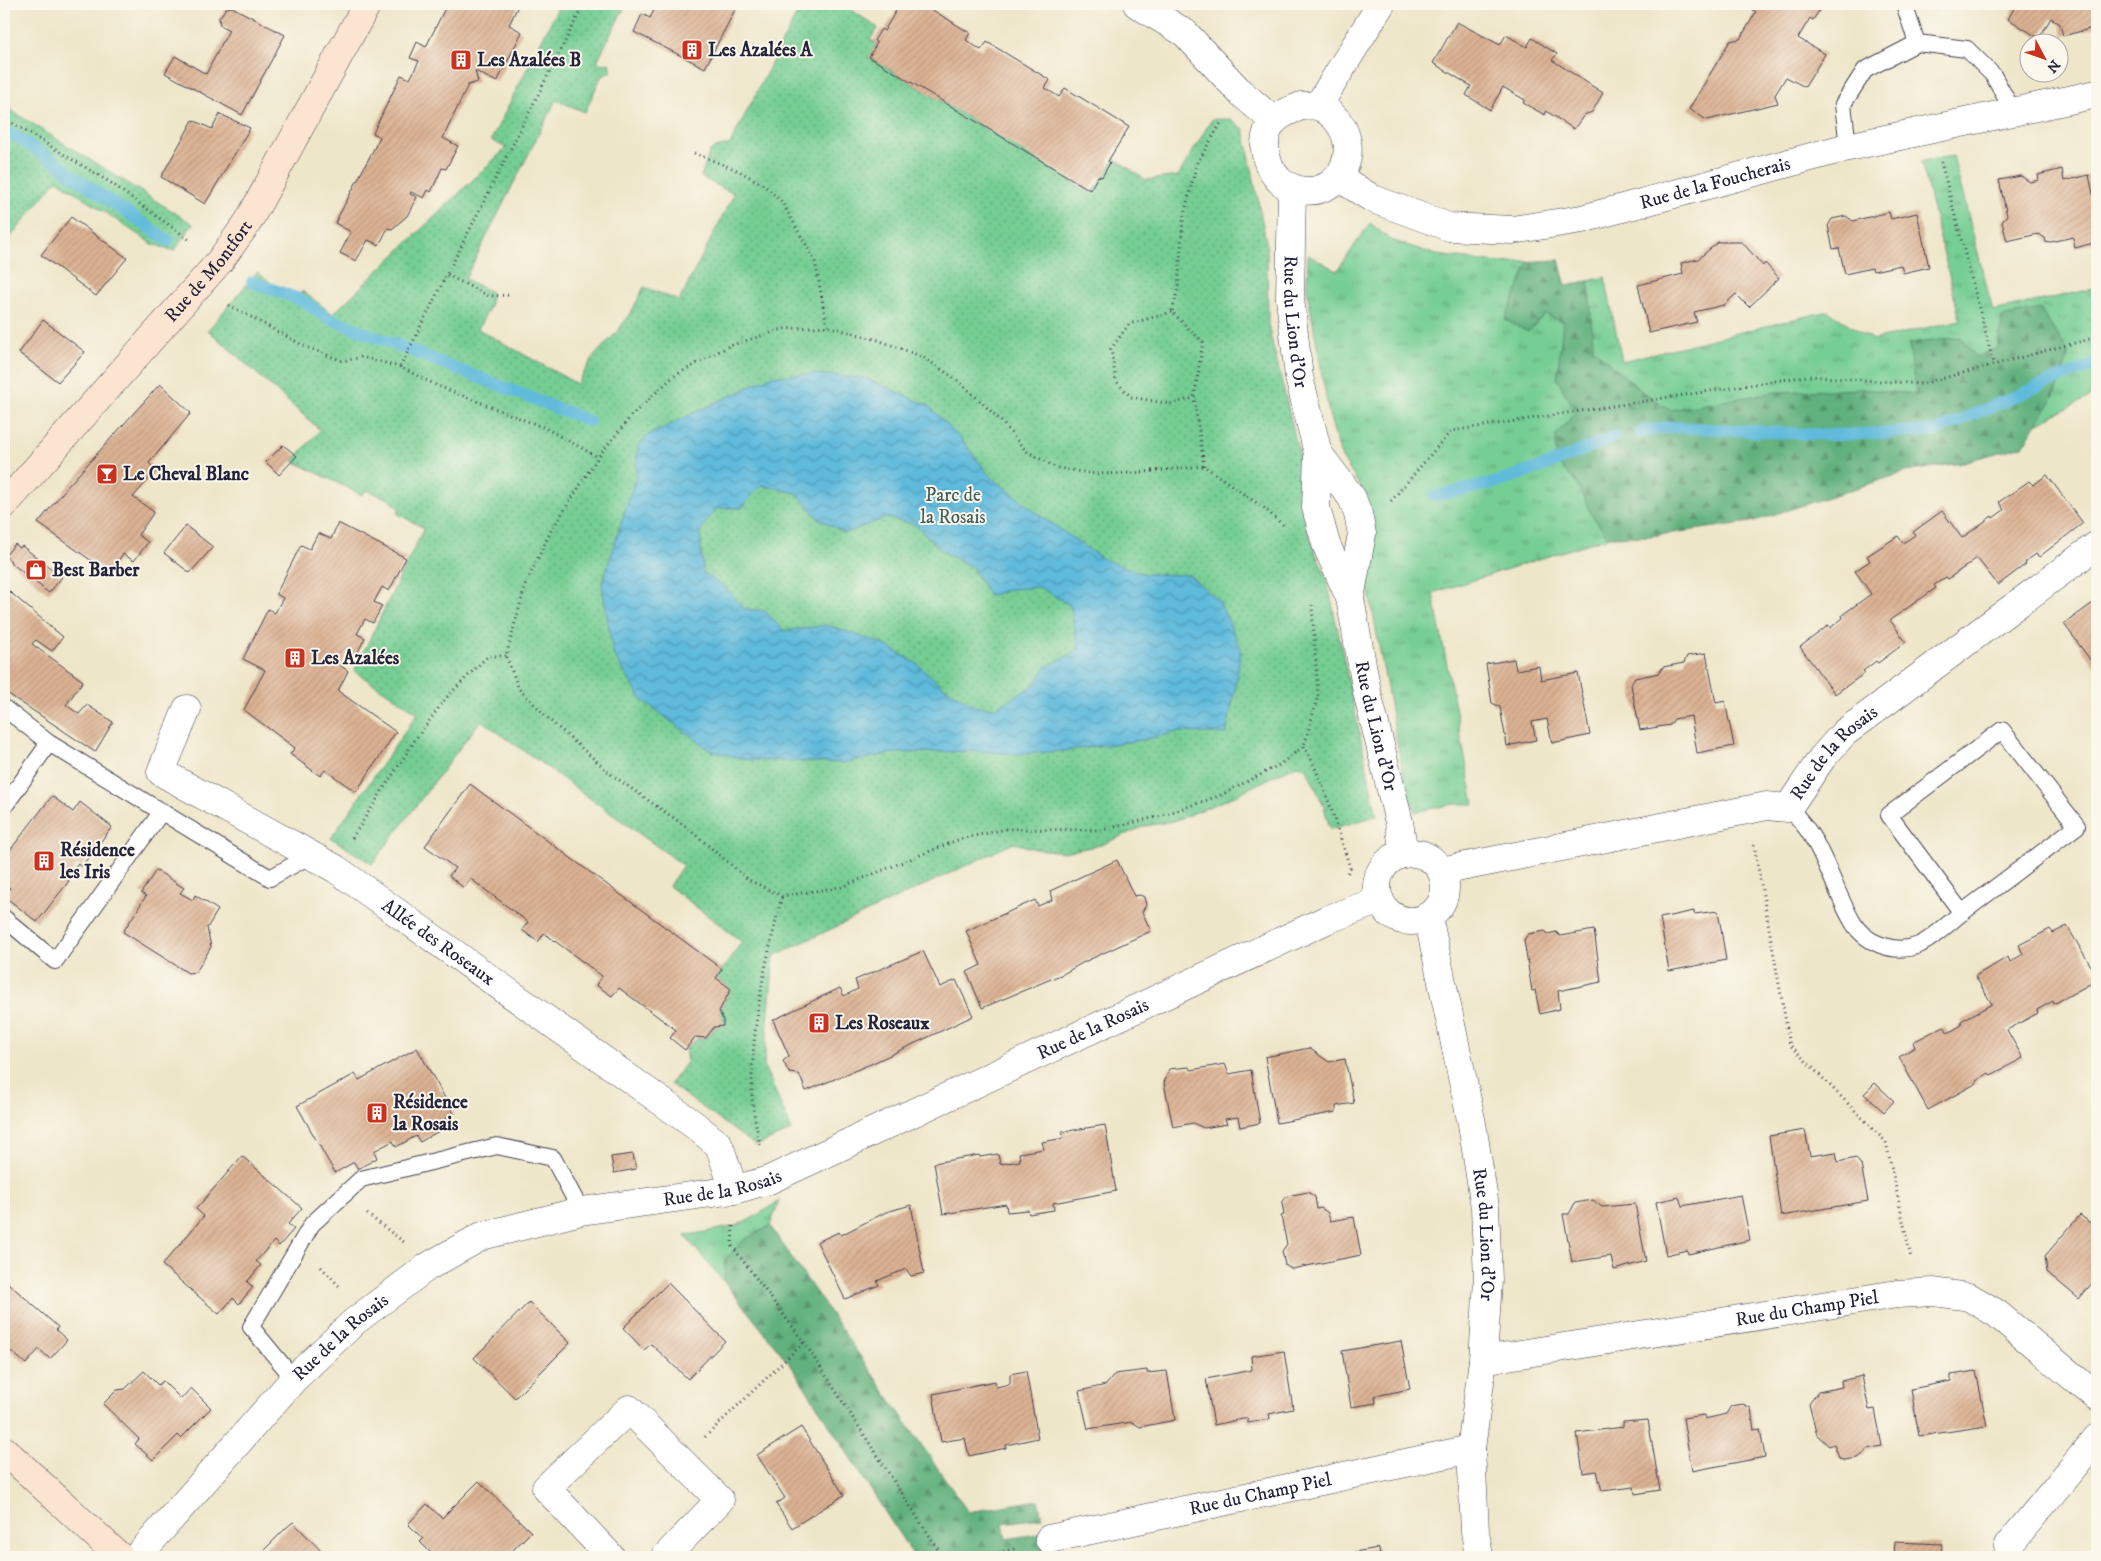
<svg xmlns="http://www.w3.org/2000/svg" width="2101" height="1561" viewBox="0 0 2101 1561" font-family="'IM FELL DW Pica',serif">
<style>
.grass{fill:url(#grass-tufts);stroke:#4c7867}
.forest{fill:url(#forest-firs);stroke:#416a5c}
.park{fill:url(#park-dots);stroke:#4c7867}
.water{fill:url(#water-waves);stroke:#406e8c;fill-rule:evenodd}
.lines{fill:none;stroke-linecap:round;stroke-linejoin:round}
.stream{stroke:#5ebadc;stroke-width:12}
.building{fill:url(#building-hatch)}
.lane-casing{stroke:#413f50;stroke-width:18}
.street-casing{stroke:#413f50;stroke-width:29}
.secondary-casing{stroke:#413f50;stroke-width:29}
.path{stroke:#413f50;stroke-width:3;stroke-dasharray:1 4;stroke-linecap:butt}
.lane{stroke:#fff;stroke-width:16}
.street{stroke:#fff;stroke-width:28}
.secondary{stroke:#fce5d0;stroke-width:28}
.labels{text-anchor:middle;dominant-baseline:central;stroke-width:4;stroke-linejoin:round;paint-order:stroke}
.poi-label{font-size:19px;font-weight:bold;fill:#22223b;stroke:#fbf7ec;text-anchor:start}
.street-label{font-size:19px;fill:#22223b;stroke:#fbf7ec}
.park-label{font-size:19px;fill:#3f5e5a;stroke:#fbf7ec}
</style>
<defs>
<pattern id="grass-tufts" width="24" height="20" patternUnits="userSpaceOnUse" patternTransform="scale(1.25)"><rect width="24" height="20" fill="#75ce93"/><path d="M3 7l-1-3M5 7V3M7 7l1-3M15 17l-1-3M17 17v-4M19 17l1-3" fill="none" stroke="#60a779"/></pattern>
<pattern id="forest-firs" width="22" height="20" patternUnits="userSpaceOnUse" patternTransform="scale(1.25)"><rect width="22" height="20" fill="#60b17d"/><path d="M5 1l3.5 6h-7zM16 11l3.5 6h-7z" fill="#4f9068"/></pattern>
<pattern id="park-dots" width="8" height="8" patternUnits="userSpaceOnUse" patternTransform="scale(1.25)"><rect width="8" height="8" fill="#75ce93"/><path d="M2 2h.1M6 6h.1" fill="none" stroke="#60a779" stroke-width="1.8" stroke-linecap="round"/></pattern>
<pattern id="water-waves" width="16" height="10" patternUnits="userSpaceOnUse" patternTransform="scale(1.25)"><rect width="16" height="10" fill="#5ebadc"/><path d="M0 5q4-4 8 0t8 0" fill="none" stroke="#4d97b4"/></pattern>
<pattern id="building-hatch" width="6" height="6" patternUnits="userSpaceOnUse" patternTransform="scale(1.25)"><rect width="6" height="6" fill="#dcb293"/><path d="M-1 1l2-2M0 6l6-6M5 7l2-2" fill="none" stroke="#bc9980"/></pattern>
</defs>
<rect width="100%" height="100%" fill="#fbf7ec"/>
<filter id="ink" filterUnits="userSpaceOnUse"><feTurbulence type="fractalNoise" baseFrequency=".02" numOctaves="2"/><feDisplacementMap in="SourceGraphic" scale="10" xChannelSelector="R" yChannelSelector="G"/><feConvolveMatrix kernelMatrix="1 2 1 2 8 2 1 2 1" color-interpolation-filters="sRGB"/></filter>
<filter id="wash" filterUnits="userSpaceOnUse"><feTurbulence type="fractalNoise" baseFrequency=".0096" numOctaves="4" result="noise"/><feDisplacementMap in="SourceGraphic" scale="20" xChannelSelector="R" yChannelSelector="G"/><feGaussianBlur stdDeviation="1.12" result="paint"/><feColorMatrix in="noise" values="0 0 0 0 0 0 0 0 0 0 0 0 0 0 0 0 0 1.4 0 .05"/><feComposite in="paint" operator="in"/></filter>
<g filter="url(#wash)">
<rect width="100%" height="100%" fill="#eee6c9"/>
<path class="grass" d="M1953 156 1993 311 2097 288V393L1959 464 1828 467 1433 593 1474 804H1454L1415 812 1407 795 1368 587 1375 526 1362 490 1341 456 1329 414 1307 289 1308 254 1337 271 1370 223 1391 240 1437 255 1498 263 1559 260 1566 286 1605 277 1622 361 1828 311 1873 340 1960 320 1921 161Z
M779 1201 770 1226 744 1240 726 1258 724 1282 685 1236 735 1226 751 1219Z"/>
<path class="forest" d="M1559 260 1565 285 1589 281 1593 348 1640 390 1671 410 1776 392 1862 389 1916 394 1909 344 1960 337 1976 357 1998 348 2002 317 2040 309 2069 353 2055 394 2023 446 1959 463 1906 472 1751 522 1651 536 1608 537 1590 512 1577 484 1556 461V435L1576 412 1557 379 1563 322 1545 314 1528 332 1505 320 1529 262Z
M770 1226 968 1512 1038 1500 1042 1518 1003 1523 1006 1539 1044 1533 1049 1546 1034 1555V1557H914L792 1367 724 1282 726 1258 744 1240Z"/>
<path class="park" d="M560 4H626L597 61 602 64 609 63 612 71 601 77 585 112 556 100 465 279 491 292 490 306 478 329 577 384 594 356 617 332 632 311 644 287 679 301 734 194 701 177 710 150 730 144 802 4H843L878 28 870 40 877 43 869 57 1092 194 1115 159 1146 180 1178 176 1212 119H1231L1244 129 1267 246 1268 325 1301 462 1305 522 1316 554 1326 575 1377 816 1330 829 1324 807 1307 769 1297 765 1221 802 1174 821 1145 826 1101 845 1065 852 1035 849 1014 843 774 956 764 1066 792 1130 756 1146 670 1084 687 1061 685 1050 698 1038H706L714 1027 723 1026V1020L719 1011 731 989 716 978 742 942 669 886 683 865 481 720 372 864 331 838 418 713 354 671 424 528 398 514 399 508 389 499 367 490 362 495 293 461 320 430 208 330 257 272 296 302 302 291 333 314 506 148 491 140Z
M4 106 193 224 174 251 152 244 57 180 4 245Z"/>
<path class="water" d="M815 374 865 378 929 406 961 439 990 476 1045 519 1103 559 1144 574 1189 575 1219 601 1241 649 1235 690 1226 734 1178 732 1142 740 1063 751 1018 754 974 751 893 753 843 763 750 760 711 751 641 699 613 654 602 584 635 479 638 446 648 435 772 376ZM761 485 797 493 818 518 845 533 886 518 917 525 942 551 972 567 989 596 1011 589 1039 587 1070 605 1079 650 1046 667 1033 686 995 708 975 706 941 685 916 663 883 644 827 625 784 631 765 611 744 609 726 588 703 573 700 531 717 508H742Z"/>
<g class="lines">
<path class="stream" d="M4 132 7 131 60 165 70 174 169 241
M252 282 299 299 328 318 589 421
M1641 432 1669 427 1833 435 1935 431 2042 385 2097 364
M1435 496 1498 482 1552 463 1614 437"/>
</g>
<g id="blocks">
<path class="building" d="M447 4H519L509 25 522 32 497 82 475 71 478 82 468 85 443 138 458 146 446 169 442 168 431 192 428 190 424 198 411 192 410 194 417 197 407 216 392 229 388 228 379 245 368 240 356 261 340 253 351 232 335 223 380 137 373 133 401 75 410 79 419 61 410 58 417 42 426 47Z
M657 4H738L705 68 634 32 642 14 650 18Z
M900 4H923L970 33 966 40 981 50 987 42 1050 80 1045 88 1059 97 1065 88 1129 127 1108 161 1110 163 1102 177 1098 176 1090 190 869 57 877 43 874 41 881 29 884 31Z
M1752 4H1823L1813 20 1810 18 1798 38 1825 54 1805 87 1786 77 1775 95 1778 103 1707 120 1689 109 1730 41 1740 39 1756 12 1749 8Z
M2006 4H2097V27L2063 36 2060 24 2051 18 2039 38 2008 19 2014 9Z
M232 7 285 35 242 115 165 73 175 56 206 74 229 30 220 25 219 18 226 8Z
M1457 22 1500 45 1506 35 1527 47 1532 38 1557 54 1552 60 1603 93 1592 112 1584 115 1574 129 1546 111 1545 115 1523 103 1525 100 1503 87 1490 110 1466 95 1471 86 1433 63Z
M220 114 250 128 205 204 161 177 193 120 212 129Z
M2062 169 2064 181 2089 175 2097 213V242L2075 248 2073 237 2046 243 2045 238 2038 234 2007 241 2002 222 2007 215 1999 180 2021 176 2030 182 2039 180 2038 175Z
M1889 212 1891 219 1917 213 1929 267 1903 273 1901 265 1873 271 1872 268 1845 274 1839 248 1833 249 1828 226 1832 219 1846 216 1853 221Z
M71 217 127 258 96 296 41 255Z
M1718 242H1742L1763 266 1765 263 1779 278 1749 307 1736 294 1724 305 1694 312 1697 322 1649 333 1638 285 1683 274 1681 263 1698 259Z
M43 320 85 352 58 382 19 353Z
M160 384 191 413 149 463 156 471 133 497 154 512 138 535 148 542 134 561 123 554 109 573 38 523 68 486Z
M283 445 297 456 279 475 266 462Z
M2047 475 2083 523 2039 557 2036 554 2025 562 2026 564 1998 585 1977 558 1948 579 1946 577 1934 585 1936 588 1890 620 1906 642 1878 663 1876 661 1863 671 1865 673 1835 694 1800 647 1829 625 1830 628 1843 618 1842 615 1871 594 1855 571 1870 561 1867 556 1898 536 1903 543 1915 535 1913 532 1942 511 1962 538 1992 516 1993 518 2004 510 1999 502 2029 481 2033 485Z
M338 523 406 558 389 591 382 587 374 602 382 606 373 623 365 619 357 634 365 638 356 656 348 651 341 666 348 671 338 691 396 732 356 792 325 770 320 776 290 754 295 748 244 710 265 670 243 659 268 609 275 613 283 598 276 594 301 545 310 549 318 533 331 539Z
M186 526 213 547 190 573 164 553Z
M15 544 20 548 22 546 62 577 49 593 10 562 11 561 5 556Z
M4 587 63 637 52 651 36 640 32 644 83 681 66 705 79 714 87 705 113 722 95 752 4 691Z
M2097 600V669L2064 624Z
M1706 653 1716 703 1725 701 1734 746 1697 753 1691 716 1674 719 1670 725 1640 730 1631 685 1635 678 1659 673 1663 667 1684 663 1687 656Z
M1514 659 1516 670 1539 666 1541 680 1578 673 1590 735 1552 743 1547 719 1532 722 1536 740 1507 746 1500 707 1492 703 1486 664Z
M470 784 722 969 716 978 731 989 719 1011 723 1020V1026L714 1027 706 1038 695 1037 685 1050 670 1038 676 1030 619 988 612 996 596 985 602 976 544 933 538 942 522 930 528 922 471 879 464 888 449 876 455 868 425 846Z
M52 796 73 812 80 802 112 827 81 867 78 864 67 879 69 881 37 922 4 896 10 888 4 883V858Z
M1117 860 1134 896 1140 895 1144 897 1146 905 1142 912 1151 931 1082 963 1063 974 982 1008 967 972 981 965 966 931 1035 900 1038 906 1052 900 1050 891Z
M156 870 184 888 180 893 193 900 195 895 218 910 207 928 211 947 196 972 188 973 123 932 146 896 141 893Z
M1694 911V914L1718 911 1726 960 1669 971 1660 918Z
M2067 926 2097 976V980L2054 1004 2053 1001 2037 1010 2038 1013 2007 1030 2023 1058 1991 1075 1989 1073 1976 1081 1977 1083 1928 1110 1899 1057 1915 1047 1913 1042 1944 1026 1948 1033 1962 1025 1961 1021 1992 1004 1975 976 2008 957 2010 962 2023 954 2019 945 2050 929 2053 933Z
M1594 930 1601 982 1558 991 1560 1009 1540 1014 1535 990 1532 991 1524 940 1528 934 1545 931 1548 934 1556 932 1560 936Z
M923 951 940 987 956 980 973 1016 873 1063 806 1091 799 1074 789 1073 783 1061 789 1056 773 1020 840 988 844 996 858 989 855 980Z
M417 1048 454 1114 438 1123 442 1129 420 1142 416 1136 396 1147 393 1141 374 1151 377 1158 358 1169 354 1162 335 1173 297 1106 355 1074 359 1080Z
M1309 1048 1329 1062 1345 1059 1354 1103 1336 1106V1112L1277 1123 1265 1057Z
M1225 1064 1229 1074 1251 1070 1260 1123 1240 1127 1238 1117 1225 1119 1227 1124 1204 1128 1193 1123 1173 1127 1164 1083 1169 1069 1189 1067 1191 1070Z
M1875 1083 1894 1101 1884 1112 1864 1094Z
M1105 1125 1116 1191 1053 1203 1054 1210 1029 1214 1028 1210 1007 1212 1006 1204 943 1214 934 1163 979 1155 980 1157 998 1154 1000 1164 1020 1161 1019 1153 1044 1149 1042 1142 1064 1138 1062 1132Z
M1805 1130 1810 1156 1836 1152 1838 1162 1856 1158 1861 1165 1868 1201 1781 1216 1769 1136Z
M633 1154 636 1169 614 1173 611 1157Z
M242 1156 302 1208 288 1224 294 1229 279 1246 274 1241 256 1261 261 1265 247 1282 253 1287 239 1304 233 1298 219 1314 162 1265 204 1216 196 1209Z
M1308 1192 1315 1197 1317 1209 1321 1208 1328 1213 1330 1221 1354 1217 1361 1255 1292 1269 1285 1265 1282 1251 1287 1244 1281 1216 1284 1215 1282 1203 1287 1196Z
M1741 1195 1750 1240 1688 1254 1687 1250 1666 1255 1656 1202 1679 1197 1682 1206Z
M1593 1200 1602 1207 1635 1204 1646 1261 1614 1270 1611 1256 1572 1262 1563 1214H1569L1575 1203Z
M911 1205 924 1273 911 1276 906 1269 877 1281 879 1285 845 1299 817 1242 839 1232 841 1235 886 1212Z
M2080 1215 2097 1228V1277L2079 1299 2047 1272 2045 1256Z
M8 1283 58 1327 56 1330 67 1340 50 1359 39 1349 26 1364 4 1345V1287Z
M668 1283 725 1341 688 1379 651 1344 644 1350 623 1328Z
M529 1302 570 1343 515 1398 474 1358Z
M1401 1341 1410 1389 1375 1396 1376 1403 1351 1407 1342 1351Z
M1284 1351 1293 1409 1269 1414 1270 1419 1248 1423 1247 1418 1214 1425 1206 1379 1252 1370 1251 1356Z
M1147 1370V1373L1167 1371 1175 1420 1140 1427 1132 1422 1088 1429 1079 1391 1106 1385 1115 1374Z
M144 1371 158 1385 163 1381 181 1399 191 1388 211 1408 181 1438 178 1435 153 1460 135 1444 139 1439 103 1404 117 1390 125 1389Z
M1026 1371 1038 1438 1006 1445V1448L969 1456 965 1438 941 1442 933 1394 995 1381 996 1387 1010 1384V1374Z
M1976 1371 1987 1426 1919 1436 1911 1389 1951 1381V1375Z
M1862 1376 1869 1410 1875 1409 1882 1446 1866 1449V1452L1858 1458 1844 1460 1839 1457 1834 1444 1829 1446 1817 1435 1809 1404 1818 1392 1842 1387 1841 1381Z
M1743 1404 1751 1408 1754 1430 1760 1429 1765 1457 1692 1471 1683 1418 1704 1415 1705 1419 1726 1414 1731 1406Z
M1648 1420 1660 1490 1635 1494 1634 1487 1602 1491 1597 1471 1583 1473 1577 1433 1623 1427V1422Z
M801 1427 844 1495 792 1528 776 1504 785 1498 757 1455Z
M479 1481 531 1532 506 1557H435L420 1542 423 1539 408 1524 427 1504 442 1518Z
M293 1522 327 1557H257L286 1528Z
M1895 1542 1942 1544 1941 1557H1894Z
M1379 1548 1380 1557H1355L1354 1552Z"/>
</g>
</g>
<g filter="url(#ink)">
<use href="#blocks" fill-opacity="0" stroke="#413f50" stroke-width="1"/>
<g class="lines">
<g class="lane-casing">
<path id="lane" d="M1904 4 1917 43
M1848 147 1843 104 1865 70 1917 43 1967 49 1993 75 2014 113
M4 708 49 743 270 878 311 855
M4 807 49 743
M1788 808C1822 837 1830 882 1851 919 1863 943 1894 955 1919 945 1931 940 1948 924 1959 915 1998 886 2037 856 2077 826L2002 730 1889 815 1962 913
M4 918 55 961 162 811
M294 1379 251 1327 312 1224 361 1179 497 1146 553 1158 581 1211"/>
</g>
<g class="street-casing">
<g id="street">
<path d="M1137 4 1185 33 1240 92 1274 121"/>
<path d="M1301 106C1306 106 1312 105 1317 106 1322 107 1329 112 1333 116 1364 145 1343 198 1299 190 1292 188 1284 185 1279 180 1264 164 1259 138 1274 121 1281 113 1292 110 1301 106Z"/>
<path d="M1318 106 1381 4"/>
<path id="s1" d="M1338 177 1373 199 1449 227 1512 230 1582 219 1848 147 2097 94"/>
<path id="s2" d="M1292 188 1290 299 1299 377 1318 453 1316 508 1326 544 1350 598 1367 692 1399 822 1404 854"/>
<path d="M1318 453 1352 498 1358 514 1362 534 1350 598"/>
<path id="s3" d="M187 709 161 772 336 869 693 1124 719 1145 734 1190"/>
<circle cx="1411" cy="887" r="34"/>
<path id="s4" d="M1441 871 1767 806 1788 808 1822 758 1844 733 2097 545"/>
<path id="s5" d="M1428 916 1472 1124 1485 1207 1488 1280 1483 1360 1471 1449 1475 1531 1479 1557"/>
<path id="s6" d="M1483 1360 1897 1294 1934 1292 1969 1297 1996 1313 2097 1397"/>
<path id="s7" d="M1049 1539 1471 1449"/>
<path id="s8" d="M137 1557 294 1379 355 1321 427 1267 482 1236 581 1211 734 1190 769 1180 1326 920 1380 900"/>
<path d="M611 1557 546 1488 629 1409 720 1500 665 1557"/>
<path d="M2011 1557 2008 1546 2097 1438"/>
</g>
</g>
<g class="secondary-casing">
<g id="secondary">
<path id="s9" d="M4 505 219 262 248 222 367 4"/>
<path d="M4 1450 120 1557"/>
</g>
</g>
<path class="path" d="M4 118 111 183 191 241
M694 153 739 171 764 185 782 202 815 261 827 326
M1941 162 1994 365
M447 275 489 296 511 295
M229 305 306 347 343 361 362 357 400 367 438 386 545 428 598 457
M1172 312 1129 324 1111 349 1116 381 1131 397 1170 404 1194 398
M400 367 584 4
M1204 466 1194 398 1203 342 1172 312 1178 288 1183 219 1197 163 1221 123
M1391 501 1451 431 1807 376 1922 384 2097 337
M1283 525 1264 508 1204 466 1134 473 1096 474 1057 468 1026 451 1000 420 960 382 923 357 878 340 827 326 783 329 729 346 674 376 631 416 598 457 551 531 526 583 506 656 519 689 552 722 612 775 685 826 749 880 782 896 841 887 960 839 1006 829 1102 830 1157 817 1219 796 1279 765 1304 746 1318 696 1312 605
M1304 746C1325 784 1337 827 1350 868L1347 874
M352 838 415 740 446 698 488 656H506
M1754 845 1790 1045 1886 1142 1911 1258
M760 1145C757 1129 753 1112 752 1096 751 1027 765 963 782 896
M367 1214 404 1242
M733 1226 732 1246 804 1342 943 1557
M321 1267 341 1288
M705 1437 804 1342
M984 1557 1017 1548"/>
<use href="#lane" class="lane"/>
<use href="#street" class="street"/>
<use href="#secondary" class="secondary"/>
</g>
</g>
<defs>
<g id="building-square" transform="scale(1.125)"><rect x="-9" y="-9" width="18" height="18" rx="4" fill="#c8321e" stroke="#fbf7ec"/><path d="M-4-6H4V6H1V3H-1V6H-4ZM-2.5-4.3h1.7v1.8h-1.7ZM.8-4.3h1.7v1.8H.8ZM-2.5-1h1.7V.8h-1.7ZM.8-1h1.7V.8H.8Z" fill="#fff"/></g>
<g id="bar-square" transform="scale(1.125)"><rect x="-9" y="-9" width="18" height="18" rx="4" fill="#c8321e" stroke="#fbf7ec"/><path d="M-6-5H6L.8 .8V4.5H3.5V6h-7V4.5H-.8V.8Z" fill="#fff"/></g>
<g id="shop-square" transform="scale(1.125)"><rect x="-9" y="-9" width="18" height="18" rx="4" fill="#c8321e" stroke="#fbf7ec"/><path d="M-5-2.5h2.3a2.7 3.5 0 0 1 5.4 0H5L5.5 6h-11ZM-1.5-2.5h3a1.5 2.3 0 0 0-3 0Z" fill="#fff"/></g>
</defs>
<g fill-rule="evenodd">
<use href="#building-square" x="692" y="50"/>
<use href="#building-square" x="461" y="60"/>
<use href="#bar-square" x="107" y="474"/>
<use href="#shop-square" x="36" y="570"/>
<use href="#building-square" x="295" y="658"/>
<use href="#building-square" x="44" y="861"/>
<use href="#building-square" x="819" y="1023"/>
<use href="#building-square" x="377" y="1113"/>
</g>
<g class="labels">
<g class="poi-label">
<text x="708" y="50">Les Azalées A</text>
<text x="477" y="60">Les Azalées B</text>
<text x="123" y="474">Le Cheval Blanc</text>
<text x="52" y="570">Best Barber</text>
<text x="311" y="658">Les Azalées</text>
<text x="60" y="850">Résidence<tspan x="60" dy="22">les Iris</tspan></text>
<text x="835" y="1023">Les Roseaux</text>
<text x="393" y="1102">Résidence<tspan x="393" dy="22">la Rosais</tspan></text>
</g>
<g class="street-label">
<text stroke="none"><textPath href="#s1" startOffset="394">Rue de la Foucherais</textPath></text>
<text stroke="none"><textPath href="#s9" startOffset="311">Rue de Montfort</textPath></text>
<text stroke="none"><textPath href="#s2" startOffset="134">Rue du Lion d'Or</textPath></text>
<text stroke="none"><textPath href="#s2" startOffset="550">Rue du Lion d'Or</textPath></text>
<text stroke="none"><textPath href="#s4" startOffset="426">Rue de la Rosais</textPath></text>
<text stroke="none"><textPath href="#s3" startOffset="394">Allée des Roseaux</textPath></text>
<text stroke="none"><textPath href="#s8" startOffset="1125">Rue de la Rosais</textPath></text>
<text stroke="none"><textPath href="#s8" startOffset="720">Rue de la Rosais</textPath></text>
<text stroke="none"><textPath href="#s5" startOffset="324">Rue du Lion d'Or</textPath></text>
<text stroke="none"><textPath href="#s6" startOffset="328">Rue du Champ Piel</textPath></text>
<text stroke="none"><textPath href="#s8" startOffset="300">Rue de la Rosais</textPath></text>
<text stroke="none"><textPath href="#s7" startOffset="216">Rue du Champ Piel</textPath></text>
</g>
<g class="park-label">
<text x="953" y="495">Parc de<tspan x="953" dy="22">la Rosais</tspan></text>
</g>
</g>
<rect width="2101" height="1561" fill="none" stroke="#fbf7ec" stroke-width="20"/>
<g transform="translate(2044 58) rotate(131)"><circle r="24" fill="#fbf7ec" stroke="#a4a2a5"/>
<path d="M0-4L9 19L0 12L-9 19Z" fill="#c8321e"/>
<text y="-8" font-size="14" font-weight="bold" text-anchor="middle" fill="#22223b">N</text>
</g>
</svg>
